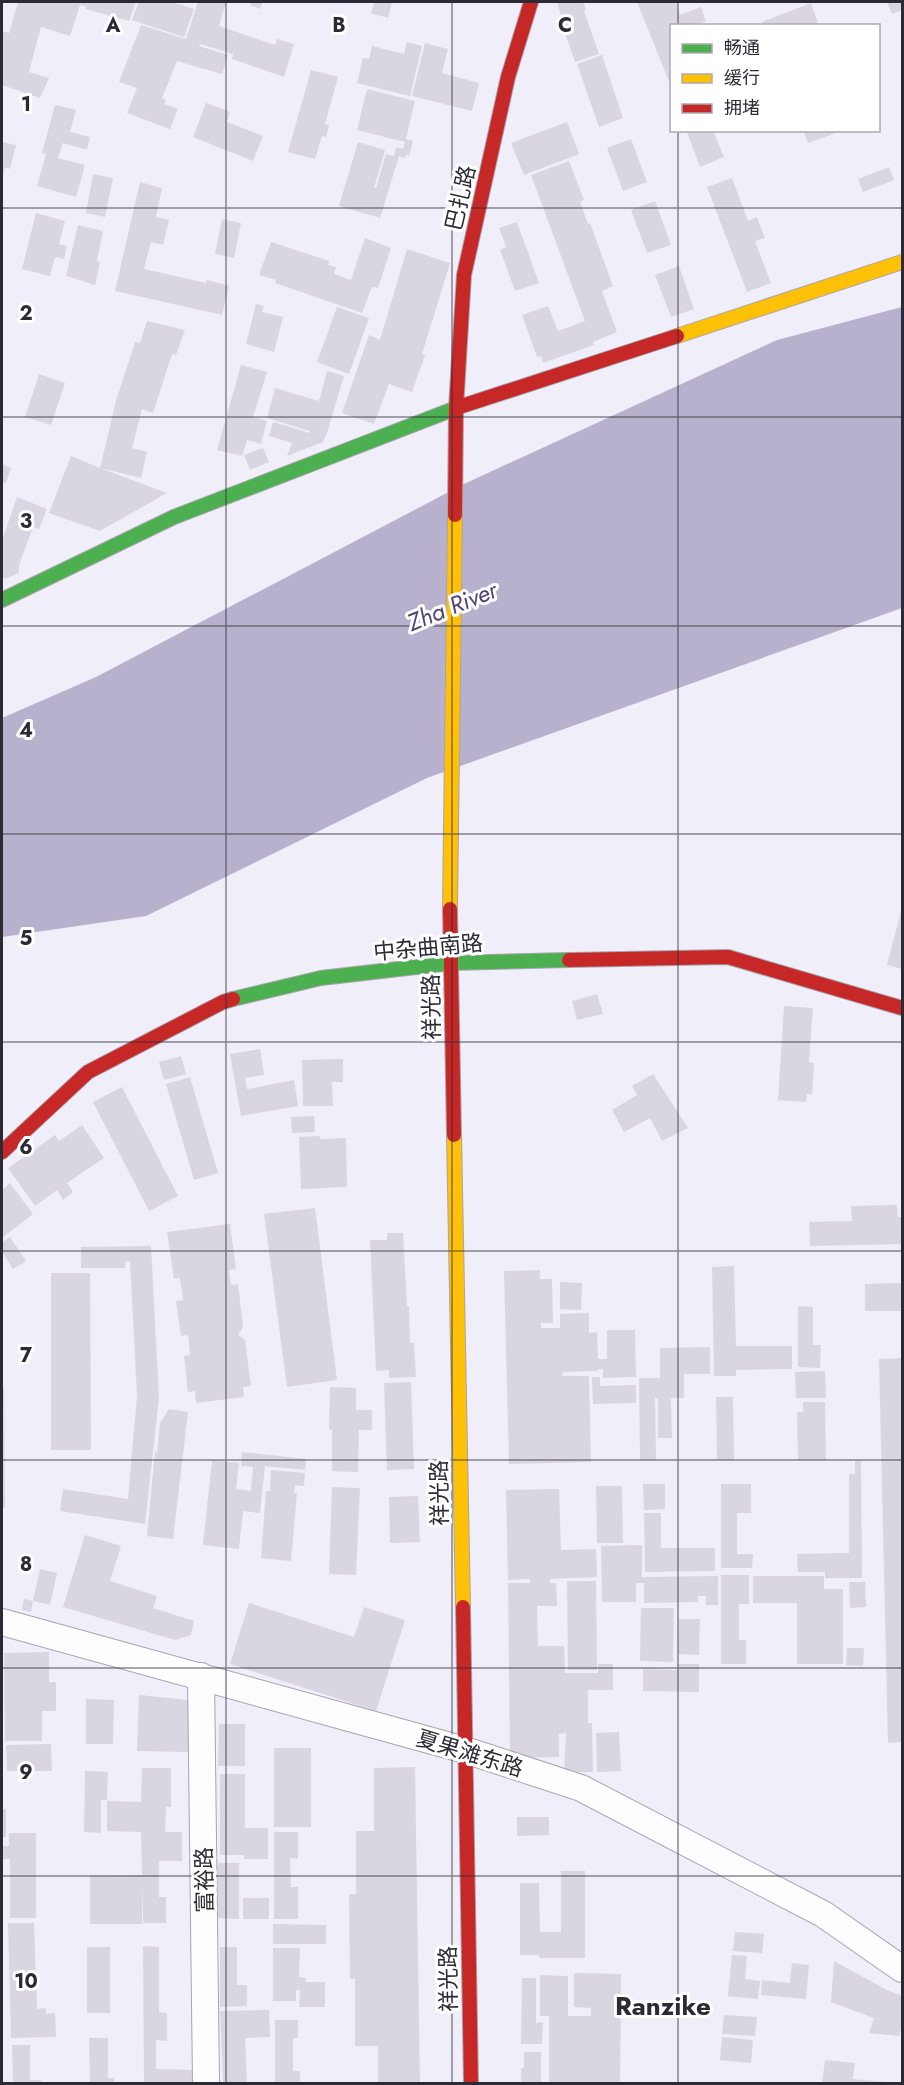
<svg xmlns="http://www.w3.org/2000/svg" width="904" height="2085" viewBox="0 0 904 2085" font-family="Jost,'Noto Sans SC',sans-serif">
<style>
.water{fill:#b8b1cd}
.building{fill:#d9d6e2}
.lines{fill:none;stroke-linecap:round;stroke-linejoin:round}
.street-casing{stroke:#a6a4ad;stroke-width:28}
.fast-casing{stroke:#a6a4ad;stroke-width:16}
.slow-casing{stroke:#a6a4ad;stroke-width:16}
.jam-casing{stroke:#a6a4ad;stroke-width:16}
.street{stroke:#fdfcfe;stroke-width:26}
.fast{stroke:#4caf50;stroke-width:14}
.slow{stroke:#ffc107;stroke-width:14}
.jam{stroke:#c62828;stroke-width:14}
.grid{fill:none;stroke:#2c2a34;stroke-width:1.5;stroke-opacity:0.55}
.labels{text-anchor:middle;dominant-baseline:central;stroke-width:6;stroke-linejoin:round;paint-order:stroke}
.street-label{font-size:22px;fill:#2c2a34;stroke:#fff}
.water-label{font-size:24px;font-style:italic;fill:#514274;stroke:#fff}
.quarter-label{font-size:26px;font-weight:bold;fill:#2c2a34;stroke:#fff}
.grid-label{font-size:20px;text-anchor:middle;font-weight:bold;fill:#2c2a34;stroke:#fff;stroke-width:6;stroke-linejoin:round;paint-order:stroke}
</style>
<rect width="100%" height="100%" fill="#f0eef8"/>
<path class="water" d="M902 307V608L427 778 146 916 2 937V718L96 677 464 484 777 340Z"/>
<path class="building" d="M18 2H136L129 21 86 9 87 7 80 5 70 36 41 27 29 72 49 78 40 98 2 85V31L9 33Z
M139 2H172L194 9 184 37 132 20Z
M198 2H226L219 26 275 45 277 39 294 44 284 77 232 59 233 54 200 44 199 46 228 55 222 74 177 61 162 98 166 100 164 104 178 109 170 129 127 113 137 88 119 82 141 25 186 39Z
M251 2H263L260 9 250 5Z
M374 2H392L388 18 371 13Z
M557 2H583L586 10 584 11 599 54 575 62 560 19 562 18Z
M637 2H676L680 15 701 7 706 21 693 26H672V89Z
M887 2H902V10L892 14Z
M811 3 819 26H764L762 22Z
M407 42 422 46 410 96 357 83 363 58 369 59 372 46 404 54Z
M425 43 448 49 442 73 479 83 472 111 412 96Z
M602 55 623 118 599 127 577 64Z
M311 70 338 77 325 124 329 125 326 137 322 136 315 159 288 152Z
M367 89 415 101 406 139 413 141 409 156 406 154 405 158 399 156 380 218 339 206 358 142 385 150 374 188H376L386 154 394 156 396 147 403 149 405 142 357 130Z
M206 103 230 112 227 122 263 136 253 161 193 137Z
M55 105 76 110 70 132 90 137 87 150 63 143 58 158 85 165 76 197 37 186 46 154 42 153Z
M567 122 579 154 524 175 511 143Z
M686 130H713L724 157 700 167Z
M803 130H841V131L808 143Z
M631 139 647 182 623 191 607 148Z
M2 142 16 145 10 169 5 167 2 179Z
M569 161 584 200 580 202 588 224 590 223 613 286 602 291 617 332 593 342 594 345 543 363 541 356 537 357 522 315 548 306 558 331 585 321 531 175Z
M889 167 894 180 863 192 858 179Z
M93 174 113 178 105 217 86 213Z
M732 178 748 221 757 217 765 238 755 241 771 283 747 292 707 187Z
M140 182 162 188 156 217 169 220 163 245 151 242 144 269 206 283 207 280 229 286 222 315 115 291Z
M655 201 671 245 647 253 631 210Z
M36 213 65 221 59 244 67 246 64 259 55 257 50 276 22 269Z
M222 219 241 223 234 258 215 254Z
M517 222 539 283 515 291 500 250 506 247 499 228Z
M78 225 103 231 97 261 100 262 95 285 66 276Z
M365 238 391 248 378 288 372 287 362 313 275 283 276 280 259 275 271 242 329 261 328 265 336 267 334 274 351 280Z
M407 249 450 263 422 354 425 355 412 392 389 384 374 424 342 413 369 335 380 340Z
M679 266 694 309 671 317 655 275Z
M256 304 264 306 262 312 283 317 274 352 246 344Z
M337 307 369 318 349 374 317 362Z
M147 321 185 330 176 355 172 354 153 413 142 409 132 448 147 452 141 478 100 468 167 493 100 531 49 513 71 456 100 468 116 401 135 342 140 343Z
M241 365 267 372 253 417 267 421 261 444 247 440 242 456 217 450Z
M327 371 344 376 327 433 323 442 287 456 292 443 269 436 273 422 310 433V431L267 418 275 388 319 401Z
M39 374 65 383 51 425 25 417Z
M263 448 269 462 250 470 244 455Z
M2 464 11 468 6 483 2 482Z
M17 497 47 509 39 529 33 527 19 565V573L5 579 2 575V540Z
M901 911H902V969L887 965Z
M597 994 603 1014 577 1020 572 1001Z
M784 1006 813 1008 809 1062 814 1063 812 1094H807L806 1102 778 1100Z
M260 1049 264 1075 245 1078 247 1089 294 1080 298 1106 241 1116 230 1054Z
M181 1056 186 1074 164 1080 159 1062Z
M343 1059V1082H332L333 1106H303L302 1060Z
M653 1074 688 1128 662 1141 650 1118 624 1132 612 1110 637 1095 632 1086Z
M190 1077 218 1173 194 1180 166 1084Z
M122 1087 178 1196 149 1211 93 1102Z
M314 1116 315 1132 292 1133 291 1117Z
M82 1125 104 1158 67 1183 73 1192 63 1200 57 1190 35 1206 8 1168 55 1135 59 1141Z
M320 1136V1139L346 1138 347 1187 301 1189 299 1137Z
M10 1183 33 1214 2 1238V1190Z
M897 1205 898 1217H902V1244L810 1246 809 1222 852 1221 851 1206Z
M315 1208 337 1380 287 1387 264 1214Z
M230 1224 236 1269 229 1270 231 1285 238 1284 243 1327 238 1335 245 1340 251 1386 243 1387 244 1397 196 1403 195 1391 188 1392 184 1356 190 1355 188 1335 181 1336 176 1301 183 1300 180 1278 174 1279 167 1232Z
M387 1233H403L407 1306H409L410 1343H414L416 1377 389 1378V1370L376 1371 370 1240H387Z
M10 1237 26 1261 13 1269 2 1252V1242Z
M151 1246 159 1398 145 1524 60 1511 63 1489 128 1499 137 1396 130 1261 125 1262V1268H81V1247Z
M734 1266 736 1346H792V1369L736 1370V1376H714L712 1267Z
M540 1270V1279H552L553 1323H541V1328H560V1314L589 1313V1333L597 1332 598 1359H607V1330H635L636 1377 603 1378V1369H598V1371L563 1372 562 1376H589L591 1462 509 1464 504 1271Z
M51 1273H90L91 1450H51Z
M560 1282 582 1283 581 1310 560 1309Z
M902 1283V1311H865V1284Z
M798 1306 813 1307V1345H821L820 1368 798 1367Z
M710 1347V1374H684V1398H671L672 1438H658V1399L655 1398 656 1460H640L639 1378H660V1348Z
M902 1358V1742L888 1743 879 1359Z
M825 1371 826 1398H796L795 1372Z
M592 1377H600V1386L636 1385V1403L593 1404Z
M411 1382 414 1469 387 1470 384 1383Z
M2 1387H4L5 1508H2Z
M330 1387 356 1388V1410H372V1430H359L358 1472 332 1471V1430L329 1429Z
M716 1397H733L734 1460H717Z
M803 1402H825L826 1460H798L797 1412H803Z
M169 1409 188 1412 173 1539 147 1536 155 1452 157 1453 160 1423Z
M242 1452 306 1459 305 1470 265 1466 260 1513 243 1511 239 1549 203 1545 212 1460 239 1463 236 1489 251 1491 253 1467 241 1466Z
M861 1460 862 1578H825V1572H798L797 1554 849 1553V1474H855V1461Z
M271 1470 305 1473 304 1486 295 1485 294 1493H297L291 1561 261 1558 266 1491H270Z
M643 1484H665V1509L644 1510Z
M721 1484H751V1513H737V1554H753L752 1568H721Z
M596 1486H622L623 1543H597Z
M332 1487 360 1488 356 1575 329 1574Z
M559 1489 561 1550 596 1549 597 1577 550 1579V1583H556L557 1606H537L538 1646H564L565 1673H598V1664H613V1690H588V1723H592L593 1772H564L566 1733 559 1734V1757L510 1758 508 1583H530V1579L508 1580 506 1490Z
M418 1496 420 1542 390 1543 389 1497Z
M644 1513H661V1548H715V1571L645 1572Z
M85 1535 121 1546 110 1581 157 1596 153 1608 194 1621 191 1635 175 1640 63 1607Z
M642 1545V1577L718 1576V1605H706V1596H698V1602L644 1603V1583H636V1602H602L601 1546Z
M40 1569 57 1573 50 1605 33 1601Z
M721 1575H749V1604H739V1640H746V1664H721Z
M753 1576H824V1589H843V1664H797V1603H753Z
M567 1581H596L597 1670H568Z
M849 1582H865L866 1607 850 1608Z
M24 1599 33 1601 31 1612 22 1610Z
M249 1603 354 1637 364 1607 405 1620 376 1711 230 1664Z
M641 1608H674L673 1662 640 1661Z
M679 1619H700L699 1655 678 1654Z
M847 1648H864L863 1666 846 1665Z
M49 1652V1682H56V1711H42V1741H5L4 1653Z
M677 1664H699V1692L643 1691V1669L677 1670Z
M139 1695 189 1700 188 1752 137 1751Z
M86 1699 114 1700 113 1744H86Z
M219 1724H245V1766H218Z
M619 1732 621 1771 597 1772 596 1733Z
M51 1744 52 1771H7L6 1745Z
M274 1748H311V1827H274Z
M415 1767 420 2084H378V2046H355V1979H350L349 1894H356V1831H374V1768Z
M142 1768H171V1807H166L165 1832H182V1861H159V1897H166V1923H143L142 1881V1924H90V1876L142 1875 141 1832 107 1831V1801L141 1802Z
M85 1771 108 1772 107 1800H101V1833L84 1832Z
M220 1774H245V1828H268V1859H244V1855H220Z
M2 1809H6V1837H2Z
M517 1817H549V1835L517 1836Z
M274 1832H298V1859L290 1858 291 1887H298V1919H274Z
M9 1833H36V1918H10V1859H2V1846H9Z
M218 1863H239V1919L217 1918Z
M561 1871H585V1958H540L539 1955H520V1883H539L540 1932H561Z
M243 1898H269V1919H243Z
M8 1923H34L37 2009 46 2008V2014L55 2013 56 2037 11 2038Z
M273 1924 326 1925V1944H273Z
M735 1932 764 1934 762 1953 733 1951Z
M143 1946 159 1947V2012L167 2013V2041L156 2040V2069L196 2070V2084H144Z
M87 1947H110V2013H87Z
M220 1947H237V1985H247V2006L220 2007Z
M273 1948H300L299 1977 306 1978V1982H325V2007H299L300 1990H296V2001H273Z
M732 1955 747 1956 745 1979 760 1981 758 1999 728 1996Z
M834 1961 885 1989 902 1996V2026L899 2036 869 2033 874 2018 831 2002Z
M792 1963 809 1965 806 1999 761 1995 762 1980 790 1983Z
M574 1973 621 1974 620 2084H549V2016H540V1975L568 1976V2016H591V2008L574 2007Z
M522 1978H536V2023L543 2022 542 2044H521Z
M269 2010 270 2037 245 2038 247 2084H223L220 2011Z
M724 2015 757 2017 755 2036 722 2034Z
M275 2020H298V2038H293V2071H300V2084H275Z
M722 2037 753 2040 751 2063 720 2060Z
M89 2038H108V2078H114V2084H90Z
M12 2045H30V2080H41V2084H13Z
M524 2052H541V2084H521V2068H524Z
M825 2060 855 2063 853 2079 886 2082V2084H822Z"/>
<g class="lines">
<g class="street-casing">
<path id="street" d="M2 1622 465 1750 581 1788 823 1914 902 1969
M201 1676 206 2084"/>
</g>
<g class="fast-casing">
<path id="fast" d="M2 600 174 517 459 407
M233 999 321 978 451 963 569 960"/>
</g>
<g class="slow-casing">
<path id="slow" d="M677 336 902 262
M450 909 455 515
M454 1135 463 1607"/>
</g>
<g class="jam-casing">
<path id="jam" d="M459 407 677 336
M455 515 456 408 464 275 508 77 531 2
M450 909 454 1135
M569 960 728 957 902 1008
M2 1152 88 1072 223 1002 233 999
M463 1607 471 2084"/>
</g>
<use href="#street" class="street"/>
<use href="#fast" class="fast"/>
<use href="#slow" class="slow"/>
<use href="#jam" class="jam"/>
</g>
<path class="grid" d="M226 2V2084M452 2V2084M678 2V26M678 130V2084M2 208H902M2 417H902M2 626H902M2 834H902M2 1042H902M2 1251H902M2 1460H902M2 1668H902M2 1876H902"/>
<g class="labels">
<g class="street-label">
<text transform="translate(460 198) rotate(-77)">巴扎路</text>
<text transform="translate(428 947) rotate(-5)">中杂曲南路</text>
<text transform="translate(431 1007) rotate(-91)">祥光路</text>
<text transform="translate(439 1493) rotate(-91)">祥光路</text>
<text transform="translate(470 1753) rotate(17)">夏果滩东路</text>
<text transform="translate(204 1880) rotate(-91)">富裕路</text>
<text transform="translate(448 1979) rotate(-91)">祥光路</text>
</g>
<g class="water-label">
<text transform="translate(452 606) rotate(-22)">Zha River</text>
</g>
<g class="quarter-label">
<text x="663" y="2006">Ranzike</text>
</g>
</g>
<g class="grid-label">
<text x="113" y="32">A</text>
<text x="339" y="32">B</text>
<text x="565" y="32">C</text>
<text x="26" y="111">1</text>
<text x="26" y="320">2</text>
<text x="26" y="528">3</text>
<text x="26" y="737">4</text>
<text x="26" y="945">5</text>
<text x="26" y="1154">6</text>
<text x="26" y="1362">7</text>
<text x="26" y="1571">8</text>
<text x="26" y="1779">9</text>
<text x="26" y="1988">10</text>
</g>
<rect width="904" height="2085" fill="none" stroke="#2c2a34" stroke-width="6"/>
<rect x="670" y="24" width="210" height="108" fill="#ffffff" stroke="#abaaae" stroke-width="1.5"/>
<rect x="682" y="44" width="30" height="9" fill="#4caf50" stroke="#abaaae" stroke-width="1.5"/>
<text x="724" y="54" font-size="18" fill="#2c2a34">畅通</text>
<rect x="682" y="74" width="30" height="9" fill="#ffc107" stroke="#abaaae" stroke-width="1.5"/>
<text x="724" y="84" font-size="18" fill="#2c2a34">缓行</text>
<rect x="682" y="104" width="30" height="9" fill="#c62828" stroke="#abaaae" stroke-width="1.5"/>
<text x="724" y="114" font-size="18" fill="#2c2a34">拥堵</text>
</svg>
